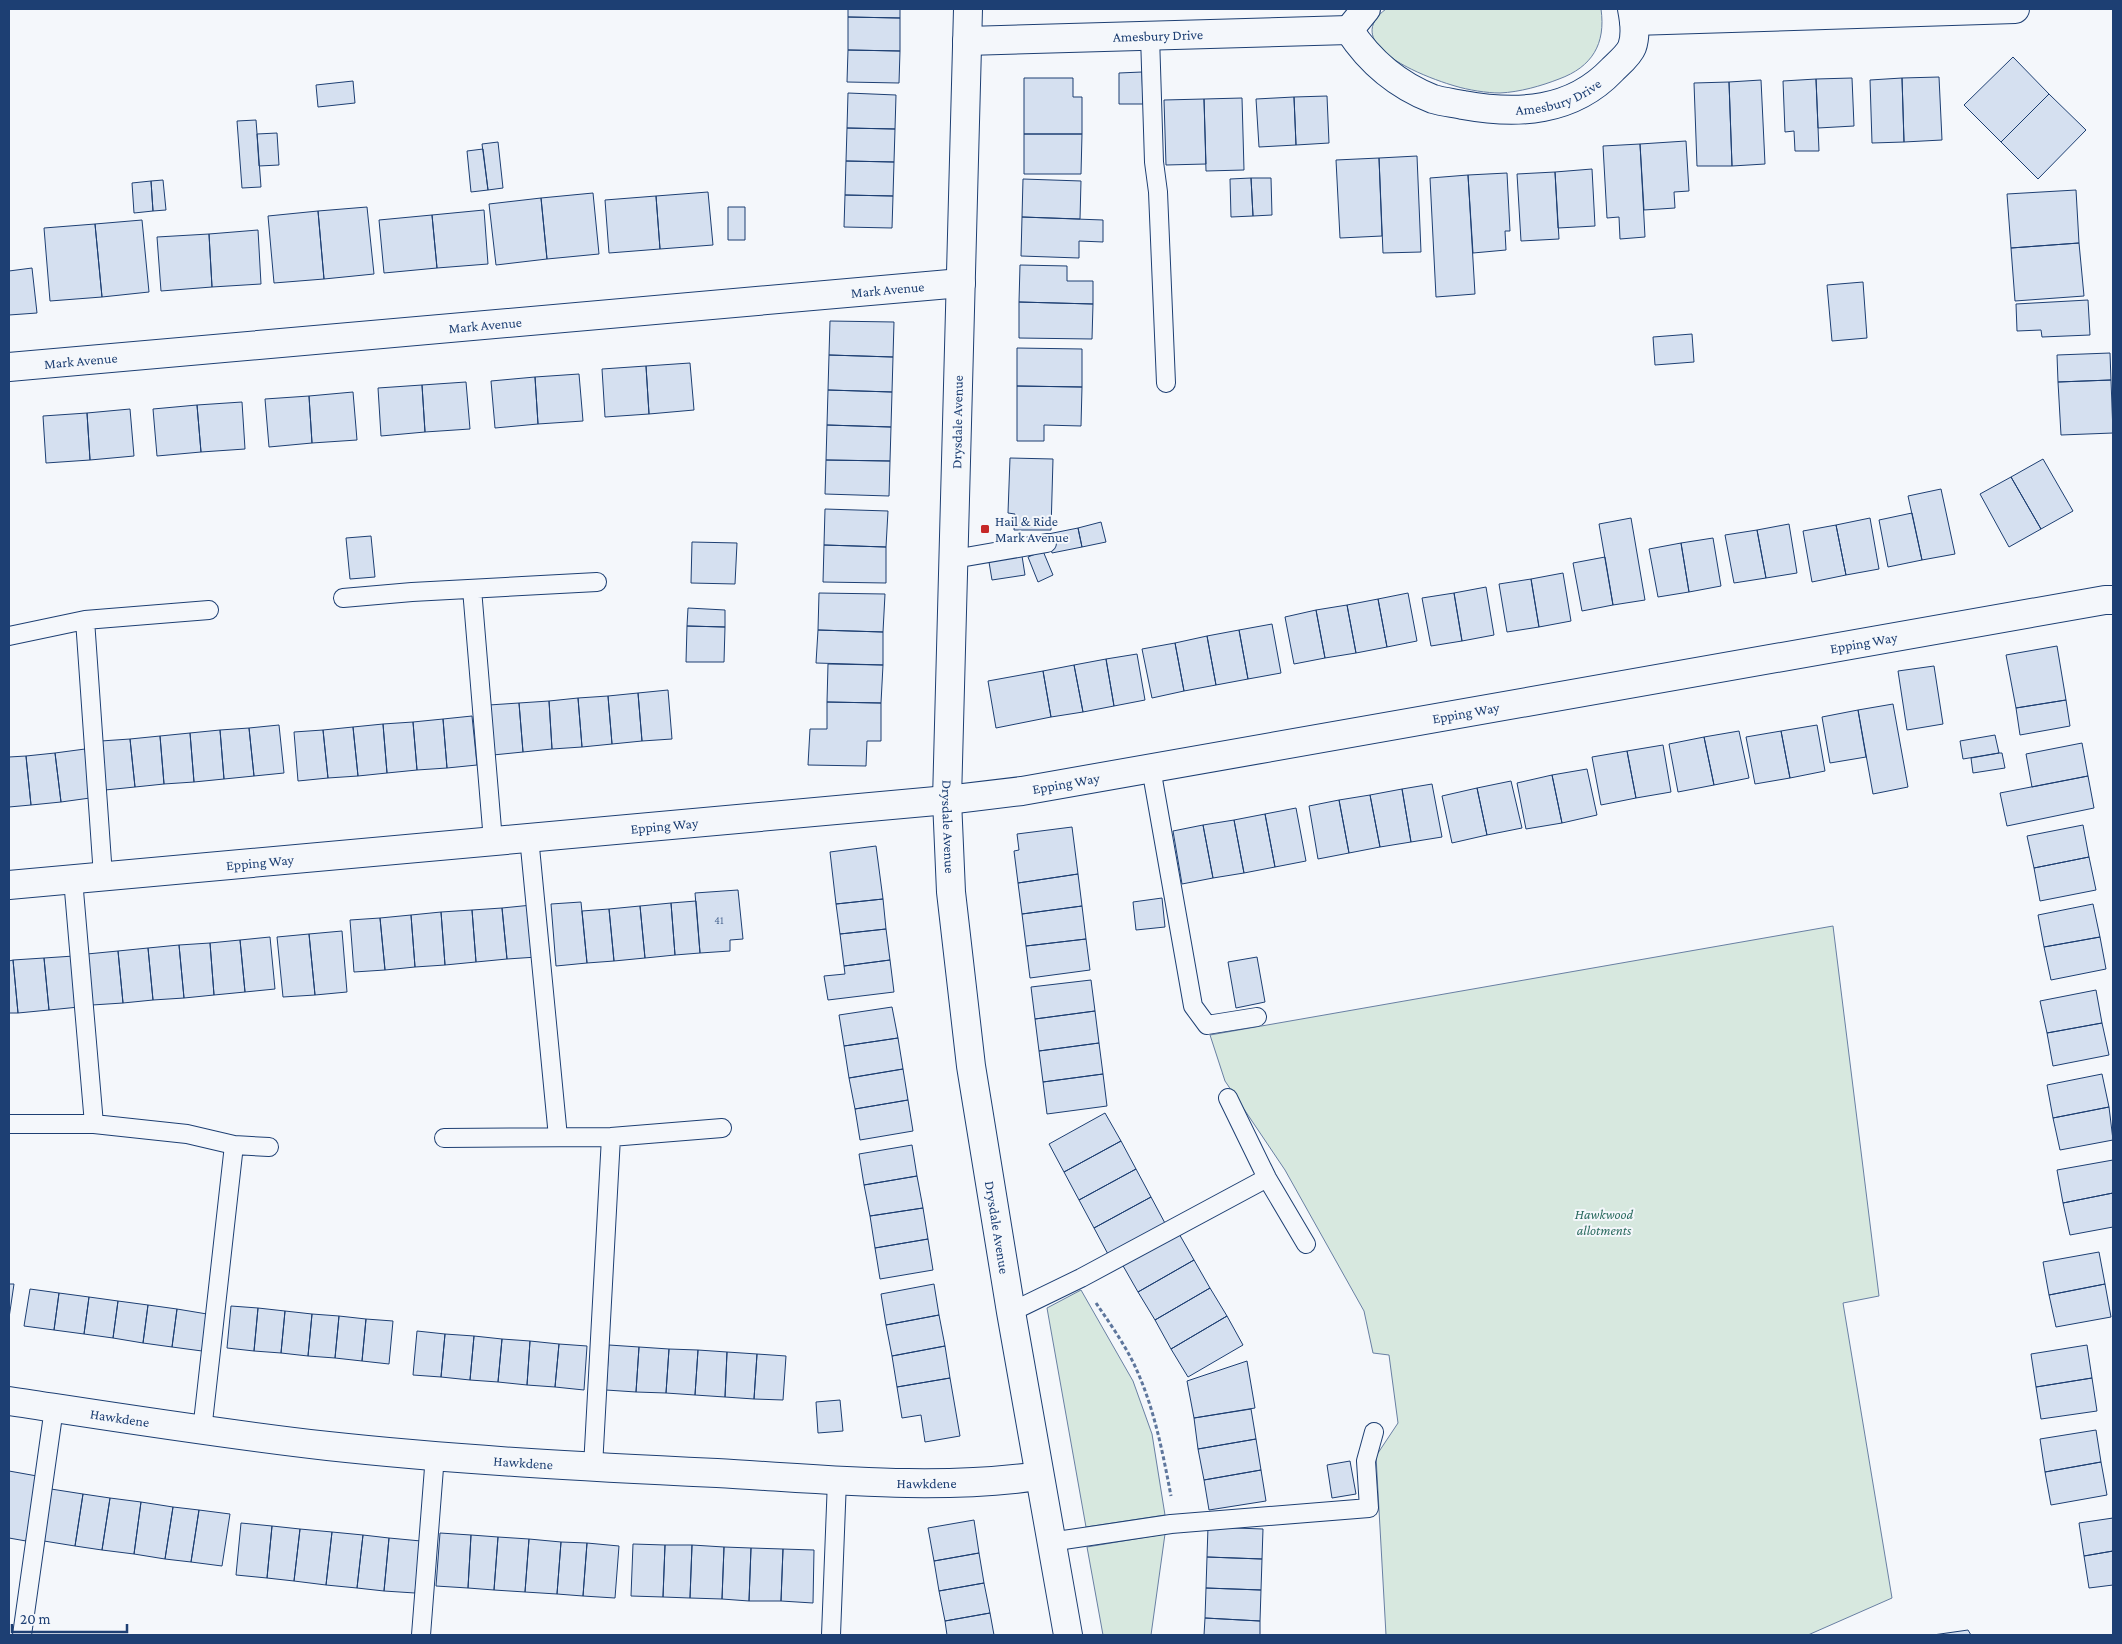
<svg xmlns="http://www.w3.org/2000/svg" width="2122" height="1644" viewBox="0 0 2122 1644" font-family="'Crimson Pro',serif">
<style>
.green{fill:#d7e8df;stroke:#687fa3}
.building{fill:#d5e0f0;stroke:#1d3f73}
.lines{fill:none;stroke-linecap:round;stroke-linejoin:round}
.lane-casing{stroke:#1d3f73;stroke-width:20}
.street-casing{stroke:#1d3f73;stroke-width:30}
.path{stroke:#5e769c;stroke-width:3;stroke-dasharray:4 2.5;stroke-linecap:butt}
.lane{stroke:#f4f7fb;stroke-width:18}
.street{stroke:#f4f7fb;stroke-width:28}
.poi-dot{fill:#c62828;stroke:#f4f7fb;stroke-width:2}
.labels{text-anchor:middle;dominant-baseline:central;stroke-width:4;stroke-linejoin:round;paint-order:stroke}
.number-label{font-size:11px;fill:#4b6792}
.street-label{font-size:14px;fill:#1d3f73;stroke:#f4f7fb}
.poi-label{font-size:14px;fill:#1d3f73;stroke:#f4f7fb;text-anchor:start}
.park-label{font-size:14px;font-style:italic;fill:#2c6c60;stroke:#f4f7fb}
</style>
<rect width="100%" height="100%" fill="#f4f7fb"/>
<path class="green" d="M1386 9H1601C1606 44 1592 67 1559 79 1541 86 1520 92 1500 93 1487 93 1468 90 1455 86 1427 78 1338 45 1386 9Z
M1833 926 1879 1296 1843 1303 1892 1598 1808 1635H1386L1376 1456 1398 1423 1389 1355 1373 1353 1364 1311 1285 1170 1225 1081 1210 1035Z
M1081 1290 1133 1381 1152 1434 1165 1515 1086 1527 1047 1308Z
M1165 1534 1151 1635H1103L1087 1547Z"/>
<path class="building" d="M848 9H900V18L848 17Z
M848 17 900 18V51L848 50Z
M848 50 900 51 899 83 847 82Z
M2013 57 2049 94 2001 142 1964 105Z
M1142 72 1143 104H1119V73Z
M1939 77 1942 140 1904 142 1902 78Z
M1024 78H1073V97H1082V134H1024Z
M1852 78 1854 126 1818 128 1816 79Z
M1902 78 1904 142 1872 143 1870 80Z
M1816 79 1819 151H1795L1794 131 1785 132 1783 81Z
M1761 80 1765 164 1732 166 1729 82Z
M353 81 355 103 318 107 316 85Z
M1729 82 1732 166H1697L1694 83Z
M848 93 896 95 895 129 847 128Z
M2049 94 2086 130 2038 179 2001 142Z
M1327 96 1329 143 1296 145 1294 97Z
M1294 97 1296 145 1259 147 1256 99Z
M1242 98 1244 170 1206 171 1204 99Z
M1204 99 1206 164 1166 165 1164 100Z
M256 120 261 187 242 188 237 121Z
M847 128 895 129 894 162 846 161Z
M277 133 279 165 259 166 257 134Z
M1024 134H1082L1081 174H1024Z
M1686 141 1689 191 1674 192 1675 208 1644 210 1640 144Z
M498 142 503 188 488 190 482 144Z
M1640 144 1645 237 1620 239 1619 217 1607 218 1603 146Z
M483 149 488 190 471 192 467 151Z
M1417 156 1421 252 1383 253 1379 158Z
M1379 158 1382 236 1340 238 1336 160Z
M846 161 894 162 893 196 845 195Z
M1592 169 1595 226 1558 228 1555 172Z
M1555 172 1559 239 1521 241 1517 174Z
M1507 173 1510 231H1505L1506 250 1473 253 1468 175Z
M1468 175 1475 294 1436 297 1430 178Z
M1251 178H1271L1272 215 1253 216Z
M1251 178 1253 216 1231 217 1230 179Z
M1023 179 1081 181 1080 219 1022 217Z
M163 180 166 210 153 211 151 181Z
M151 181 153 211 134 213 132 183Z
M2076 190 2079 243 2011 248 2007 194Z
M708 192 713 245 660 249 656 196Z
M593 193 599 254 547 259 541 198Z
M845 195 893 196 892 228 844 227Z
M656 196 660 249 609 253 605 200Z
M541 198 547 259 496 265 489 204Z
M367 207 374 274 324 279 318 211Z
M728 207H745V240H728Z
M484 210 488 264 437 268 432 215Z
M318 211 324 279 274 283 268 216Z
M432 215 437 268 384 273 379 220Z
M1022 217 1103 220V242L1079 241V258L1021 256Z
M142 220 149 292 102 297 95 224Z
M95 224 102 297 50 301 44 228Z
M258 230 261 284 212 287 209 234Z
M209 234 212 287 161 291 157 237Z
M2079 243 2084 296 2015 301 2011 248Z
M1020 265 1067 266V281H1093V304L1019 302Z
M32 268 37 313 9 315V271Z
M1863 282 1867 338 1832 341 1827 285Z
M2088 300 2090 335 2042 337 2041 330 2017 331 2016 304Z
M1019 302 1093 304 1092 339 1019 338Z
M830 321 894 322 893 357 829 355Z
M1692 334 1694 362 1655 365 1653 337Z
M1017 348 1082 349V387L1017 386Z
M2110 353 2111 380 2058 382 2057 355Z
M829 355 893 357 892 392 828 390Z
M690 363 694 410 649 414 646 366Z
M646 366 649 414 605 417 602 369Z
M579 374 583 421 538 424 535 377Z
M535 377 538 424 495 428 491 381Z
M2111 380 2113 433 2061 435 2058 382Z
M466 382 470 429 425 432 422 385Z
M422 385 425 432 381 436 378 388Z
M1017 386 1082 387 1081 426 1044 425V441H1017Z
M828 390 892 392 891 427 827 425Z
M353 392 357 440 312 443 309 396Z
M309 396 312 443 269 447 265 399Z
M242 402 245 449 201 452 197 405Z
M197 405 201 452 157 456 153 409Z
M130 409 134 456 90 460 87 413Z
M87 413 90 460 46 463 43 416Z
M827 425 891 427 890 461 826 460Z
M1010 458 1053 459 1051 530H1014L1015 514 1008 513Z
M2043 459 2073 511 2041 529 2011 477Z
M826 460 890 461 889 496 825 494Z
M2011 477 2041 529 2009 547 1980 494Z
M1941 489 1955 554 1922 560 1908 496Z
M825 509 888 511 886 547 824 545Z
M1912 513 1922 560 1888 567 1879 520Z
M1631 518 1645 600 1613 605 1599 524Z
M1870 518 1879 569 1846 575 1836 525Z
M1101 522 1106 542 1082 547 1078 528Z
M1789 524 1797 573 1766 578 1757 530Z
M1836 525 1846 575 1812 582 1803 531Z
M1078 528 1082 547 1052 553 1048 534Z
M1757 530 1766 578 1734 583 1725 535Z
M371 536 375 577 350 579 346 538Z
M1713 538 1721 586 1689 592 1681 543Z
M692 542 737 543 735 584 691 583Z
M1681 543 1689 592 1658 597 1649 549Z
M824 545 886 547V583L823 582Z
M1043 551 1053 575 1038 582 1028 557Z
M1022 556 1025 575 992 580 989 562Z
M1605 557 1613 605 1582 611 1573 563Z
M1563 573 1571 621 1539 627 1531 579Z
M1531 579 1539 627 1507 632 1499 584Z
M1486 587 1494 635 1462 641 1454 593Z
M819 593 885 594 883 632 818 630Z
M1408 593 1417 641 1387 647 1378 599Z
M1454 593 1462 641 1431 646 1422 598Z
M1378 599 1387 647 1356 653 1347 605Z
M1347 605 1356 653 1325 658 1316 610Z
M688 608 725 610V627L687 626Z
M1316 610 1325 658 1294 664 1285 617Z
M1272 624 1281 673 1248 679 1239 630Z
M687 626 725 627 724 662H686Z
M818 630 883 632V665L816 663Z
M1239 630 1248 679 1216 685 1207 636Z
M1207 636 1216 685 1184 691 1175 643Z
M1175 643 1184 691 1152 698 1142 649Z
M2057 646 2066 700 2016 708 2006 655Z
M1137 654 1145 700 1114 706 1106 659Z
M1106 659 1114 706 1083 712 1074 665Z
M828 664 883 665 881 703 827 702Z
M1074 665 1083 712 1051 717 1043 671Z
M1934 666 1943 724 1907 730 1898 671Z
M1043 671 1051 717 996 728 988 681Z
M668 690 672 739 642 741 638 693Z
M638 693 642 741 612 744 608 696Z
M608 696 612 744 582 747 578 698Z
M578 698 582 747 552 749 549 701Z
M2066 700 2070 726 2020 735 2016 708Z
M549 701 552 749 523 752 519 703Z
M827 702 881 703V741H867L866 766 808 765 810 729H827Z
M519 703 523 752 493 755 489 705Z
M1893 704 1908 787 1873 794 1858 710Z
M1858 710 1866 757 1830 763 1822 717Z
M472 716 477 765 447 768 443 719Z
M443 719 447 768 417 770 413 722Z
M413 722 417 770 387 773 383 724Z
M383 724 387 773 358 776 353 727Z
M279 725 284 773 254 776 249 728Z
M1817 725 1825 771 1790 778 1781 731Z
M353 727 358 776 328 778 323 730Z
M249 728 254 776 224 779 220 730Z
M220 730 224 779 194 782 190 733Z
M323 730 328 778 298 781 294 732Z
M1739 731 1749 778 1714 785 1704 737Z
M1781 731 1790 778 1755 784 1746 737Z
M190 733 194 782 164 784 160 736Z
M1995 735 1999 753 1963 759 1960 741Z
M160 736 164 784 135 787 130 739Z
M1704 737 1714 785 1678 792 1669 744Z
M130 739 135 787 105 790 101 741Z
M2082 743 2088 776 2032 787 2026 754Z
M1663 745 1671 792 1636 798 1627 751Z
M85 749 90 798 61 802 55 753Z
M1627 751 1636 798 1601 805 1592 757Z
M55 753 61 802 31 805 26 756Z
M1999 753H2002L2005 768 1973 773 1971 758Z
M26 756 31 805 9 807V757Z
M1587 769 1597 815 1562 823 1552 775Z
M1552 775 1562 823 1526 829 1517 783Z
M2088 776 2094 808 2007 826 2000 793Z
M1511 781 1522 828 1487 835 1477 788Z
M1432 784 1442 837 1411 842 1402 789Z
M1477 788 1487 835 1452 843 1442 796Z
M1402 789 1411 842 1380 847 1370 795Z
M1370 795 1380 847 1349 853 1339 800Z
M1339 800 1349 853 1318 859 1309 806Z
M1296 808 1306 861 1275 867 1265 814Z
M1265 814 1275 867 1244 873 1234 820Z
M1234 820 1244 873 1213 878 1203 825Z
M1203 825 1213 878 1182 884 1173 831Z
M2083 825 2089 857 2034 868 2027 836Z
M1072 827 1078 874 1018 883 1014 851 1019 850 1017 834Z
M876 846 883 899 836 904 830 852Z
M2089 857 2096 890 2040 901 2034 868Z
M1078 874 1082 906 1022 914 1018 883Z
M738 890 743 939 730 940V951L700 953 695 893Z
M1162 898 1165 927 1136 930 1133 902Z
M883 899 886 929 840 934 836 904Z
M696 901 700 953 675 955 671 903Z
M581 902 587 963 556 966 551 904Z
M671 903 675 955 645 958 640 906Z
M2093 904 2100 937 2044 947 2038 915Z
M532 905 537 957 507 959 502 908Z
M640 906 645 958 614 961 609 909Z
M1082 906 1086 939 1026 946 1022 914Z
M502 908 507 959 476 962 472 910Z
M609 909 614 961 587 963 582 911Z
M472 910 476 962 445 965 441 912Z
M441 912 445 965 415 967 411 915Z
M411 915 415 967 385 970 380 918Z
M380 918 385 970 354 972 350 920Z
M886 929 890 960 844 966 840 934Z
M342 931 347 992 315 995 309 934Z
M309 934 315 995 283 997 277 937Z
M270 937 275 989 245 992 240 940Z
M2100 937 2106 969 2051 980 2044 947Z
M1086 939 1090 970 1030 978 1026 946Z
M240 940 245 992 214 995 210 943Z
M210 943 214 995 184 998 179 945Z
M179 945 184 998 153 1000 148 948Z
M148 948 153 1000 123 1003 118 951Z
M118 951 123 1003 92 1005 87 954Z
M74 956 79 1007 49 1010 44 958Z
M1257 957 1265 1002 1236 1008 1228 962Z
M44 958 49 1010 18 1013 13 960Z
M13 960 18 1013H9V961Z
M890 960 894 992 828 1000 824 976 845 974 844 966Z
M1091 980 1095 1011 1035 1019 1031 987Z
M2096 990 2102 1023 2047 1033 2040 1001Z
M892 1007 898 1038 844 1046 839 1015Z
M1095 1011 1099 1043 1039 1051 1035 1019Z
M2102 1023 2109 1055 2053 1066 2047 1033Z
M898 1038 903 1069 849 1078 844 1046Z
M1099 1043 1103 1074 1043 1082 1039 1051Z
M903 1069 908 1100 855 1109 849 1078Z
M1103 1074 1107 1106 1047 1114 1043 1082Z
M2102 1074 2109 1107 2053 1118 2047 1085Z
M908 1100 913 1131 860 1140 855 1109Z
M2109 1107 2113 1140 2060 1150 2053 1118Z
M1105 1113 1121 1141 1064 1172 1049 1144Z
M1121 1141 1136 1169 1079 1200 1064 1172Z
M912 1145 917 1176 864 1185 859 1154Z
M2113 1160V1193L2063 1203 2057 1170Z
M1136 1169 1151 1197 1094 1228 1079 1200Z
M917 1176 923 1208 870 1216 864 1185Z
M2113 1193V1227L2070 1235 2063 1203Z
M1151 1197 1166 1225 1109 1256 1094 1228Z
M923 1208 928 1239 875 1248 870 1216Z
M1178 1232 1194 1260 1138 1292 1122 1264Z
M928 1239 933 1270 880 1279 875 1248Z
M2099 1252 2105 1284 2049 1295 2043 1262Z
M1194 1260 1210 1288 1155 1320 1138 1292Z
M9 1284H14L9 1318Z
M934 1284 939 1315 886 1325 881 1294Z
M2105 1284 2111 1317 2056 1327 2049 1295Z
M1210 1288 1227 1316 1171 1349 1155 1320Z
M30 1289 59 1293 54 1330 24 1326Z
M59 1293 89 1297 84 1334 54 1330Z
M89 1297 118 1301 113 1338 84 1334Z
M118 1301 148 1305 143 1343 113 1338Z
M148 1305 177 1309 172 1347 143 1343Z
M231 1306 258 1308 254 1351 227 1348Z
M258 1308 285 1311 281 1353 254 1351Z
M177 1309 207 1314 202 1351 172 1347Z
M285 1311 312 1314 308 1356 281 1353Z
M312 1314 339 1316 335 1358 308 1356Z
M939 1315 945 1346 892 1356 886 1325Z
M339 1316 366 1319 362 1361 335 1358Z
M1227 1316 1243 1345 1188 1377 1171 1349Z
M366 1319 393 1321 389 1364 362 1361Z
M417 1331 445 1334 441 1377 413 1375Z
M445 1334 474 1336 470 1380 441 1377Z
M474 1336 502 1339 498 1382 470 1380Z
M502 1339 530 1341 527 1385 498 1382Z
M530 1341 559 1344 555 1387 527 1385Z
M559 1344 587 1346 584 1390 555 1387Z
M609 1345 639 1347 636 1392 606 1390Z
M2087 1345 2092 1378 2036 1387 2031 1354Z
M945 1346 950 1378 897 1387 892 1356Z
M639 1347 669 1349 666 1393 636 1392Z
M669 1349 698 1350 695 1395 666 1393Z
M698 1350 727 1352 725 1397 695 1395Z
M727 1352 757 1354 754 1399 725 1397Z
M757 1354 786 1356 783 1400 754 1399Z
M1247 1361 1255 1408 1194 1418 1187 1381Z
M950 1378 960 1436 925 1442 921 1415 902 1418 897 1387Z
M2092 1378 2097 1411 2041 1419 2036 1387Z
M840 1400 843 1431 818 1433 816 1402Z
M1251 1409 1256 1439 1198 1449 1194 1418Z
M2096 1430 2101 1462 2045 1472 2040 1439Z
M1256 1439 1261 1470 1204 1480 1198 1449Z
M1350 1461 1356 1494 1332 1498 1327 1465Z
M2101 1462 2107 1495 2051 1505 2045 1472Z
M1261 1470 1266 1501 1209 1510 1204 1480Z
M9 1471 37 1476 26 1541 9 1538Z
M51 1489 83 1494 75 1546 44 1541Z
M83 1494 110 1498 102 1550 75 1546Z
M110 1498 141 1502 134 1554 102 1550Z
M141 1502 173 1507 165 1559 134 1554Z
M173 1507 199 1510 191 1562 165 1559Z
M199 1510 230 1514 222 1566 191 1562Z
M2113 1518V1551L2084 1556 2079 1523Z
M974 1520 979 1553 934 1561 928 1528Z
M241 1523 272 1526 267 1578 236 1575Z
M272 1526 300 1529 294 1581 267 1578Z
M1208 1527 1263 1529 1262 1559 1207 1557Z
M300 1529 332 1532 326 1585 294 1581Z
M332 1532 363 1535 357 1588 326 1585Z
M440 1533 471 1535 468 1588 436 1586Z
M363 1535 389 1538 384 1591 357 1588Z
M471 1535 498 1537 494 1590 468 1588Z
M498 1537 529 1539 525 1592 494 1590Z
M389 1538 421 1541 415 1593 384 1591Z
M529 1539 561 1542 557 1594 525 1592Z
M561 1542 587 1543 583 1596 557 1594Z
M587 1543 619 1546 615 1598 583 1596Z
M633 1544 665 1545 663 1597 631 1596Z
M665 1545H692L690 1598 663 1597Z
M692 1545 724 1547 722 1599 690 1598Z
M724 1547 751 1548 749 1601 722 1599Z
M751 1548 783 1549 781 1601H749Z
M783 1549 814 1550 813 1603 781 1601Z
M2113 1551V1585L2089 1588 2084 1556Z
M979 1553 984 1583 939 1591 934 1561Z
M1207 1557 1262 1559 1261 1590 1206 1588Z
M984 1583 990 1613 945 1621 939 1591Z
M1206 1588 1261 1590 1260 1621 1205 1618Z
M990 1613 994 1635H947L945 1621Z
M1205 1618 1260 1621V1635H1204Z
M1968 1630 1971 1635H1933Z"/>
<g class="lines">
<g class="lane-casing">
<path id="lane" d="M1150 36 1154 162 1158 192 1166 383
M954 559 1047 543
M472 589 493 841
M343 598 412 592 597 582
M85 620 103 876
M9 636 85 620 209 610
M1151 768 1193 1006 1207 1025 1257 1017
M529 837 558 1137
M73 879 94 1124
M1228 1098 1267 1178 1306 1244
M9 1124H94L187 1134 234 1145 269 1147
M444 1138 611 1137 722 1128
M1011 1312 1081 1278 1267 1178
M202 1431 234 1145
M593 1467 611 1137
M1050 1542 1171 1524 1369 1508 1366 1461 1374 1432
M22 1635 54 1408
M421 1635 435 1455
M831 1635 837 1480"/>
</g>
<g class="street-casing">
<g id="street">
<path id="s1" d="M968 9 947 800 951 892 971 1066 1011 1312 1068 1635"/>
<path d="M1634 21 2015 9"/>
<path id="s2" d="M1349 30C1370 62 1397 85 1433 99 1443 102 1454 103 1463 105 1518 115 1572 112 1612 70 1618 64 1629 55 1632 47 1636 36 1634 19 1632 9"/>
<path d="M1349 30 1366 9"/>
<path id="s3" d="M967 41 1349 30"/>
<path id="s4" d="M9 367 961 283"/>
<path id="s5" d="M9 885 947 800 1022 791 2105 600H2113"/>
<path id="s6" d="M9 1401C115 1417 221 1434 328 1446 457 1460 588 1467 717 1473 824 1479 933 1491 1039 1476"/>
</g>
</g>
<path class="path" d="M1096 1303C1111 1325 1128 1349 1138 1373 1155 1412 1163 1454 1171 1496"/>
<use href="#lane" class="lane"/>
<use href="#street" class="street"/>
</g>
<rect class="poi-dot" x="980" y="524" width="10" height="10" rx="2.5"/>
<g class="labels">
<g class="number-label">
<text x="719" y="920">41</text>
</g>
<g class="street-label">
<text stroke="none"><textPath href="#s3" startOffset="191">Amesbury Drive</textPath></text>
<text stroke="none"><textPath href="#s2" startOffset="239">Amesbury Drive</textPath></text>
<text stroke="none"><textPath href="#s4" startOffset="882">Mark Avenue</textPath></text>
<text stroke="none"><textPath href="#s4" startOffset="478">Mark Avenue</textPath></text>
<text stroke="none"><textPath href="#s4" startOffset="72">Mark Avenue</textPath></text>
<text transform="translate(957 422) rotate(-89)">Drysdale Avenue</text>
<text stroke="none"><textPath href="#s5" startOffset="1872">Epping Way</textPath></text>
<text stroke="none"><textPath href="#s5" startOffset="1468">Epping Way</textPath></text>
<text stroke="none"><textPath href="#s5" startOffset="1062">Epping Way</textPath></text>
<text stroke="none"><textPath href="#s5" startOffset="658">Epping Way</textPath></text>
<text stroke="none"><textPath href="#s1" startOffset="818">Drysdale Avenue</textPath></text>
<text stroke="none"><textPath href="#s5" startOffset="252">Epping Way</textPath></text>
<text stroke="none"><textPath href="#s1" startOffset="1222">Drysdale Avenue</textPath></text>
<text stroke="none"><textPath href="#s6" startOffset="112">Hawkdene</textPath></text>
<text stroke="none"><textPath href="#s6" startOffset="518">Hawkdene</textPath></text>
<text stroke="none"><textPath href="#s6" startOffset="922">Hawkdene</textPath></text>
</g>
<g class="poi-label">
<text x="995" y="521">Hail &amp; Ride<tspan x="995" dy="16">Mark Avenue</tspan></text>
</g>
<g class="park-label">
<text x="1604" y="1214">Hawkwood<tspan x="1604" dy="16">allotments</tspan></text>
</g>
</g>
<rect width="2122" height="1644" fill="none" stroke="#1d3f73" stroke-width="20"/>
<path d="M12 1624v8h115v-8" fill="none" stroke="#1d3f73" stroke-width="2.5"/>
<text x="20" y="1624" font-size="15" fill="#1d3f73" stroke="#f4f7fb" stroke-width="4" paint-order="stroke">20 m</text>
</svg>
